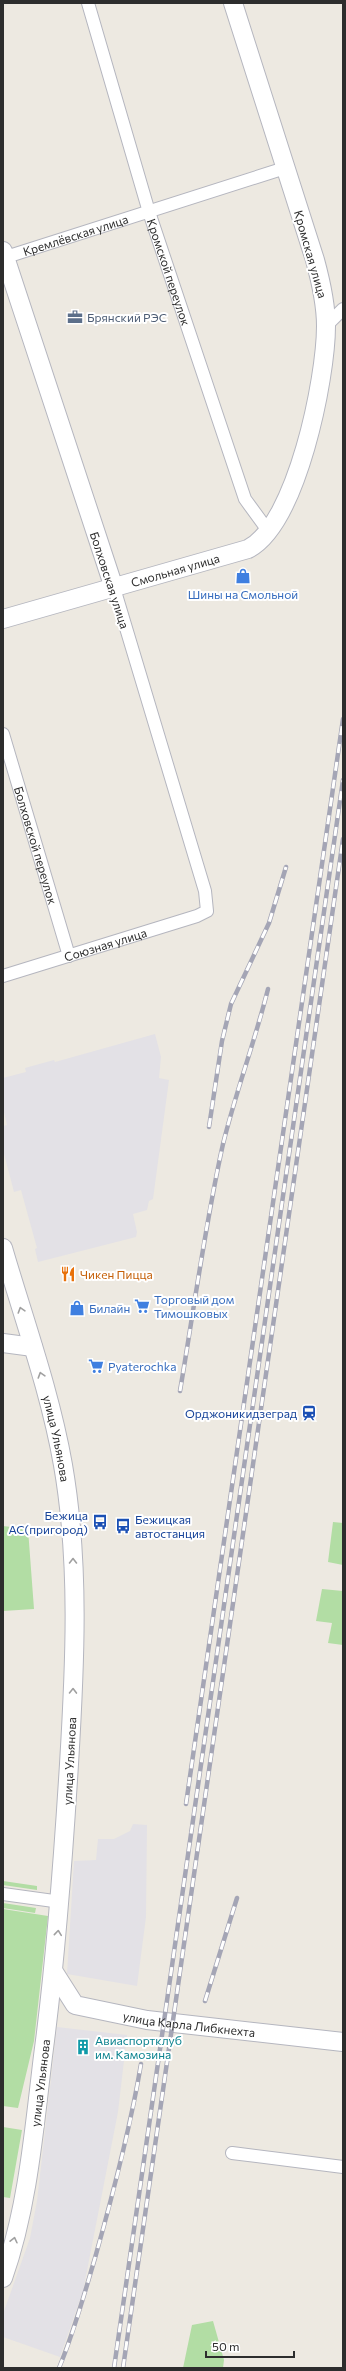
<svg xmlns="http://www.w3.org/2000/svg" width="346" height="2371" viewBox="0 0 346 2371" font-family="Commissioner,sans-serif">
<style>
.industrial{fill:#e3e1e6}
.green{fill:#b2dda4}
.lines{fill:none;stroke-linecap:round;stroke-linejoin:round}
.street-casing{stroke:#b5b6bf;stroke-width:14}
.secondary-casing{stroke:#b5b6bf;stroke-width:20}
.street{stroke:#fff;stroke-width:12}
.secondary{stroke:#fff;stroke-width:18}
.rail-casing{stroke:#a4a5b5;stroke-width:4.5}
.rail{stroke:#fff;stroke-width:3;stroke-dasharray:9;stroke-linecap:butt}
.oneway{stroke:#a0a0a0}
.labels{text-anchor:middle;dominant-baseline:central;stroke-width:4;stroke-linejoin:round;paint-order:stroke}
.street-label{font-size:12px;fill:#2d2d2d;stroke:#fff}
.service-label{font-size:12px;fill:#4e5e75;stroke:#fff;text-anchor:start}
.shop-label{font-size:12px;fill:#366cbe;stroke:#fff;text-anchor:start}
.food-label{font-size:12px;fill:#c56008;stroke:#fff;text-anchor:start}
.transit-label{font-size:12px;fill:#164399;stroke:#fff;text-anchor:end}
.culture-label{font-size:12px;fill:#0d838f;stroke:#fff;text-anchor:start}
</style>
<rect width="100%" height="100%" fill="#ede9e1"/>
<path class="industrial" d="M155 1034 161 1057 159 1078 169 1080 153 1199 149 1201 147 1210 133 1214 137 1232 136 1237 38 1262 35 1249 37 1248 21 1190 14 1192 3 1150V1126L7 1125 3 1108V1078L26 1072 25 1068 54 1060 55 1062Z
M133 1824 147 1825 146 1917 137 1986 67 1974 74 1861 96 1860 98 1839H114L130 1831Z
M57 2027 127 2035 118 2112 83 2291 60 2357 3 2337V2314L30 2238 37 2201Z"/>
<path class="green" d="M333 1522 343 1523V1565L328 1562Z
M3 1526 28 1529 34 1609 3 1611Z
M322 1589 343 1591V1645L328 1643 332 1623 316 1621Z
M3 1881 37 1886V1890L3 1885Z
M3 1903 36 1908 35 1913 3 1908Z
M3 1909 48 1916 34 2041 18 2108 3 2106Z
M3 2127 22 2130 10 2198 3 2197Z
M213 2321 224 2360 223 2368H183L192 2325Z"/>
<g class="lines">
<g class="street-casing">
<g id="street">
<path id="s1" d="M88 3 149 212 245 499 269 532"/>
<path id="s2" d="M3 258 285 168"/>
<path d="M326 326 343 309"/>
<path id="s3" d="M3 734 69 956"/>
<path id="s4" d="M3 976 197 916 207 911 205 891 114 588"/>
<path d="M3 1894 61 1902"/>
<path d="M232 2153 343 2167"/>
</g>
</g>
<g class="secondary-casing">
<g id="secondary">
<path d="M3 251 114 588"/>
<path id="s5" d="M3 619 248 549C297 524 326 378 326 326 326 303 321 282 315 260L233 3"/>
<path id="s6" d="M3 1248C24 1320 50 1391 63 1465 80 1563 75 1665 69 1764 63 1862 56 1959 43 2056 34 2130 28 2207 3 2278"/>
<path d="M3 1343 33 1347"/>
<path id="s7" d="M54 1972 75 2005 147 2020 343 2042"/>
</g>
</g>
<use href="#street" class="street"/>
<use href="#secondary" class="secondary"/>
<g class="rail-casing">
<path id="rail" d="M209 1127 222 1041 231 1004 269 923 286 867
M180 1391C194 1309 205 1225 223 1144 236 1091 255 1041 268 989
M186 1804 343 719
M205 2001 237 1898
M59 2368C74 2332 84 2295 95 2258 113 2194 130 2130 141 2064
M114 2368 343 780
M123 2368 343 839"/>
</g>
<use href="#rail" class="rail"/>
</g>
<defs><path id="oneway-chevron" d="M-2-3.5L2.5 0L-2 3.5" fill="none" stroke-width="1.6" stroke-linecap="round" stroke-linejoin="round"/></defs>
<g class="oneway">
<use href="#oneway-chevron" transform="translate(21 1310) rotate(-107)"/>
<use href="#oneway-chevron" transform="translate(41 1375) rotate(-107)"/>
<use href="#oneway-chevron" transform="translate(73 1561) rotate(-90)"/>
<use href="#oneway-chevron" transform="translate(73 1691) rotate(-89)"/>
<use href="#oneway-chevron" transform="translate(58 1933) rotate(-84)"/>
<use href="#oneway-chevron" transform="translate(14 2240) rotate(-77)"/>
</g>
<defs>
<g id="office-bare" transform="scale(1.2)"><path d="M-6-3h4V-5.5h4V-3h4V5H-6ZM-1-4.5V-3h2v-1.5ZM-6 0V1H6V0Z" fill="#5c6f8a" stroke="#fff" stroke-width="2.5" paint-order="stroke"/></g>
<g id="shop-bare" transform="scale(1.2)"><path d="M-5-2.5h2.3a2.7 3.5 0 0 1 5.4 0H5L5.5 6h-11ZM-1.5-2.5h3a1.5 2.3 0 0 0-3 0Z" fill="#3f7fe0" stroke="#fff" stroke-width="2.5" paint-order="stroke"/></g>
<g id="restaurant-bare" transform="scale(1.2)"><path d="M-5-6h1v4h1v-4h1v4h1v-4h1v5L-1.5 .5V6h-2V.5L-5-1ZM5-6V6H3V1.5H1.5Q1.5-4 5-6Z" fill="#e8710a" stroke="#fff" stroke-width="2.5" paint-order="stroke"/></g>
<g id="supermarket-bare" transform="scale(1.2)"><path d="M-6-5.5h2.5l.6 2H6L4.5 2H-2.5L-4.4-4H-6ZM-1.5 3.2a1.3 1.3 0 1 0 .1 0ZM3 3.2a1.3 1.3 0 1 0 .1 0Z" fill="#3f7fe0" stroke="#fff" stroke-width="2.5" paint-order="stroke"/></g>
<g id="station-bare" transform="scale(1.2)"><path d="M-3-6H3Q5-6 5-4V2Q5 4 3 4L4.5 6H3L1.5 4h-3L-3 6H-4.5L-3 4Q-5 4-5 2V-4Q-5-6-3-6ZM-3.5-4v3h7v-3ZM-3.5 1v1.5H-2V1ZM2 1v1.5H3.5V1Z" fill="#1a4fb4" stroke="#fff" stroke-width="2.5" paint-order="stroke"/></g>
<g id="bus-bare" transform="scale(1.2)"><path d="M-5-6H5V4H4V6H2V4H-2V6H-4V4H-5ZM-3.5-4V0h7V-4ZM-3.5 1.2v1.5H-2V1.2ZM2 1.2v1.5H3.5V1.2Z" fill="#1a4fb4" stroke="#fff" stroke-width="2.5" paint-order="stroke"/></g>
<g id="building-bare" transform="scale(1.2)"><path d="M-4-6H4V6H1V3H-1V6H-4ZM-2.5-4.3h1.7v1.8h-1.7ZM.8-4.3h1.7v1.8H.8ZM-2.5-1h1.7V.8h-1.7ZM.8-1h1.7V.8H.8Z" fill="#0f9aa8" stroke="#fff" stroke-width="2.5" paint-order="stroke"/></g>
</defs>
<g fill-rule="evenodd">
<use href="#office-bare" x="75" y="317"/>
<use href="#shop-bare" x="243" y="576"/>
<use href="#restaurant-bare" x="68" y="1274"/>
<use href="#supermarket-bare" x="142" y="1306"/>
<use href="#shop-bare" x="77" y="1308"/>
<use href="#supermarket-bare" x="96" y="1366"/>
<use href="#station-bare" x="309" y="1413"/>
<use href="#bus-bare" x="100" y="1522"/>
<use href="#bus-bare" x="123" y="1526"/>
<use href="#building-bare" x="83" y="2047"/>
</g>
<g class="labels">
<g class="street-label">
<text stroke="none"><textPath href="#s2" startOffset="76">Кремлёвская улица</textPath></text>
<text transform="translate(311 254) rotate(74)">Кромская улица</text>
<text stroke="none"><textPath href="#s1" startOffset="281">Кромской переулок</textPath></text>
<text stroke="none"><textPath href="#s5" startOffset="179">Смольная улица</textPath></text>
<text transform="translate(110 580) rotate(72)">Болховская улица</text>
<text stroke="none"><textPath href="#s3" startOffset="116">Болховской переулок</textPath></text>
<text stroke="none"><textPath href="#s4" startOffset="107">Союзная улица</textPath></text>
<text stroke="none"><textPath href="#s6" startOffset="198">улица Ульянова</textPath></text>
<text transform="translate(69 1761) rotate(-87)">улица Ульянова</text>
<text stroke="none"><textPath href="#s7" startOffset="155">улица Карла Либкнехта</textPath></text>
<text transform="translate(40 2083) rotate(-83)">улица Ульянова</text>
</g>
<g class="service-label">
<text x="87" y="317">Брянский РЭС</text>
</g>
<g class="shop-label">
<text x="243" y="594" text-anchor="middle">Шины на Смольной</text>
<text x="154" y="1299">Торговый дом<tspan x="154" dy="14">Тимошковых</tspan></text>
<text x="89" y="1308">Билайн</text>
<text x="108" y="1366">Pyaterochka</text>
</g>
<g class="food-label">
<text x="80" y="1274">Чикен Пицца</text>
</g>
<g class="transit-label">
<text x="297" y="1413">Орджоникидзеград</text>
<text x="88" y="1515">Бежица<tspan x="88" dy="14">АС(пригород)</tspan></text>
<text x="135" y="1519" text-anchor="start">Бежицкая<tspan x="135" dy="14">автостанция</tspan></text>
</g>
<g class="culture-label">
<text x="95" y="2040">Авиаспортклуб<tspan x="95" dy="14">им. Камозина</tspan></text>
</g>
</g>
<rect width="346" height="2371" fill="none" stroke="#2d2d2d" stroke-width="8"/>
<path d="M206 2351v6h88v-6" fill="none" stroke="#2d2d2d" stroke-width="2"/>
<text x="212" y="2351" font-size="12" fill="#2d2d2d" stroke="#ffffff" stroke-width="3" paint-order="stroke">50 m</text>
</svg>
